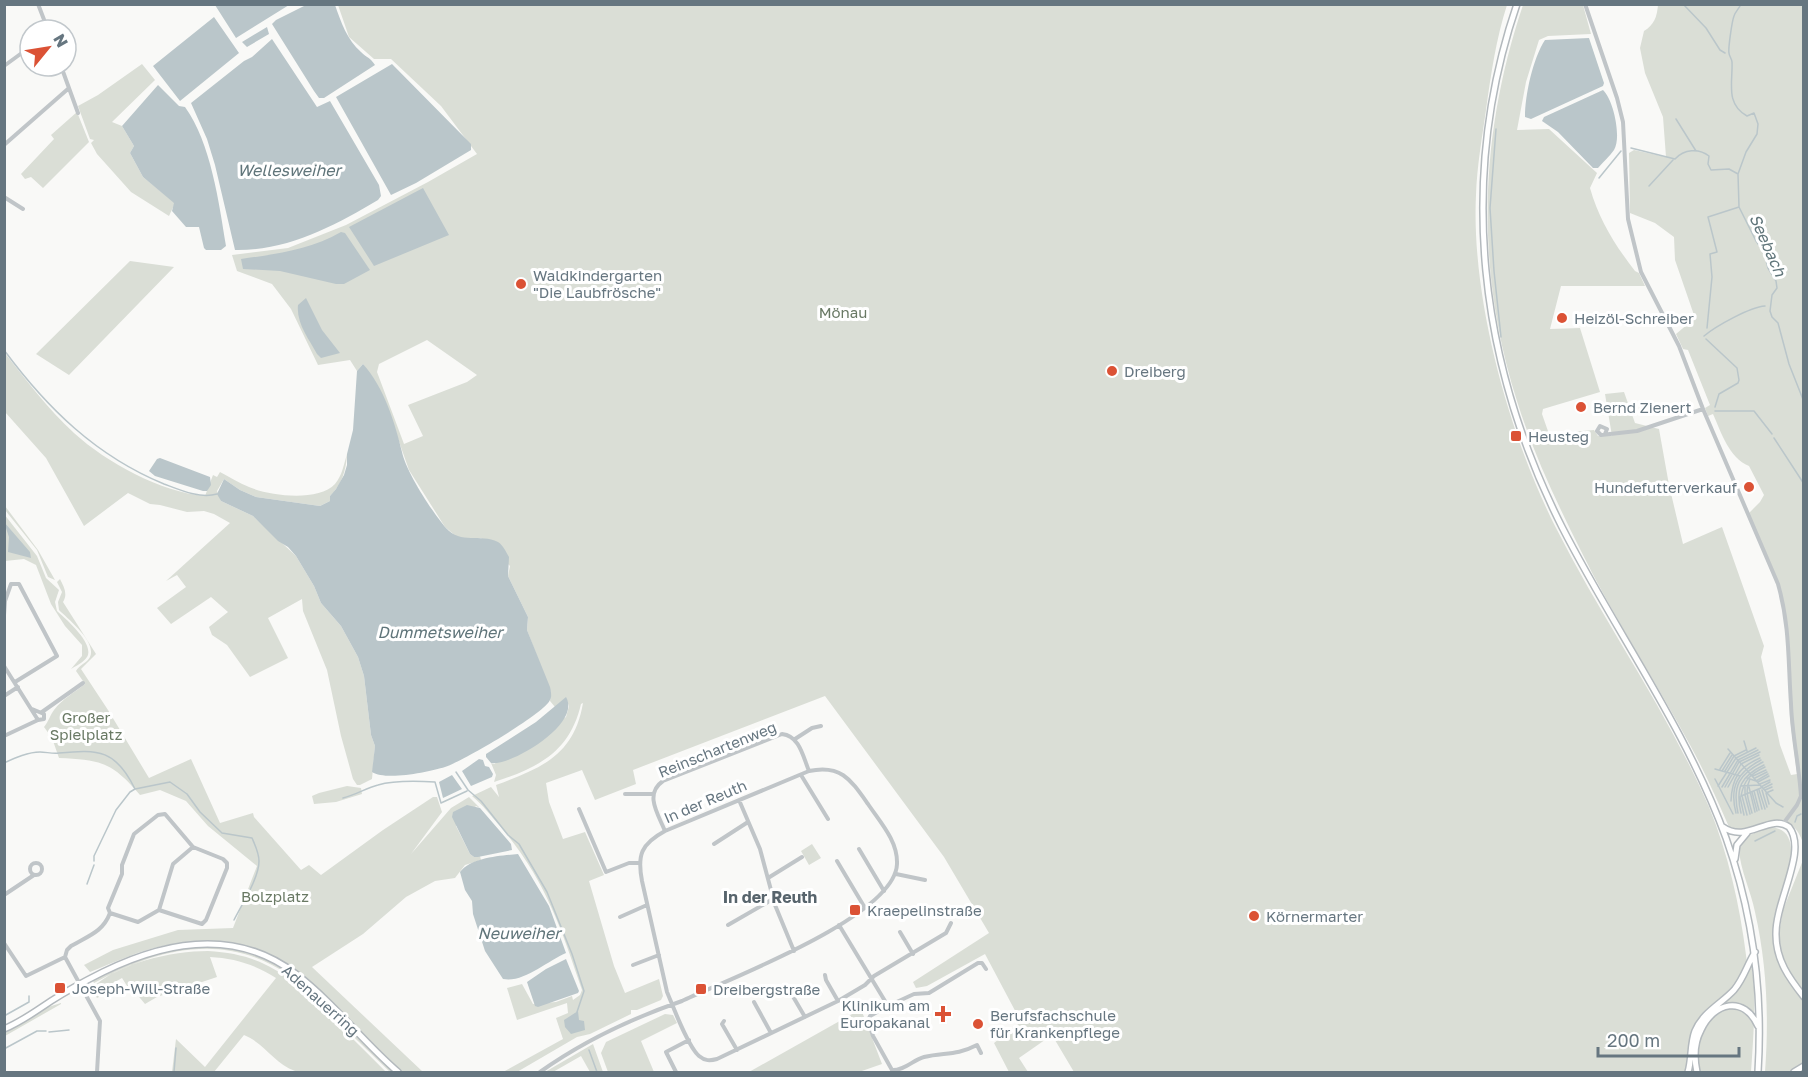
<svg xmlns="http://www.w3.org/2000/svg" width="1808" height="1077" viewBox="0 0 1808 1077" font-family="'Golos Text',sans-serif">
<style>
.green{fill:#daded6;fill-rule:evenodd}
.water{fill:#bac6ca}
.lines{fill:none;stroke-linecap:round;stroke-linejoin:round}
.stream{stroke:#bac6ca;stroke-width:1.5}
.secondary-casing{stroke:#b3b9bd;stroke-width:8}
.street{stroke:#c0c5c8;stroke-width:4}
.secondary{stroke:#fff;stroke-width:5}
.poi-dot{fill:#db5235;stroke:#fff;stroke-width:2}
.labels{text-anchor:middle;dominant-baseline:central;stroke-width:6;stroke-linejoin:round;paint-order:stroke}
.poi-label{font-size:15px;fill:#667680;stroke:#fff;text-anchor:start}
.park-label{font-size:15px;fill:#697964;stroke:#fff}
.street-label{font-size:15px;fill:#667680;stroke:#fff}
.water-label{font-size:16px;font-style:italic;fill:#60757a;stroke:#fff}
.neighbourhood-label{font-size:16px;font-weight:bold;fill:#57646c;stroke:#fff}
</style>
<rect width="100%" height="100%" fill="#f9f9f7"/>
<path class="green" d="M338 5H1507C1496 39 1491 74 1486 110 1482 138 1477 166 1476 195 1471 298 1509 436 1556 528 1604 623 1667 710 1709 807 1728 853 1740 906 1746 955 1747 965 1747 957 1751 965 1753 971 1753 981 1754 987 1755 1016 1753 1044 1751 1072H1074L1052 1035 1019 1058 1028 1072H1009L994 1043 1021 1022 985 954 927 986 916 988 913 982 989 933 944 857 825 696 633 770 636 784 595 800 582 770 546 783 549 802 563 839 585 832 604 875 589 881 614 966 625 993 659 979 663 996 661 1000 637 1010H631V1014L590 1034 577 1037 517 1072H503L563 1039 556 1018 568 1013 567 1003 517 1020 507 988 522 984 533 1004 556 1002 572 996 573 1000 580 995 582 990C560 925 545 879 500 826 490 815 483 805 472 796L491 787 499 797 496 785C541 768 574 756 583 703L581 704C570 752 538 768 494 782L496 775 491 763 494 764 566 717 569 706 566 698 555 707 550 701 551 693 527 630 528 617 508 576 510 566 481 538 463 539 457 537 445 527 409 470 384 399 363 364 357 371 350 360 318 365 291 309 272 284 237 271 232 255 288 248 346 225 428 182 477 154 441 106 391 59H374L349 37ZM427 340 477 375 467 382 408 405 423 436 404 444 377 372 379 364Z
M1523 5H1583L1591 34 1548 36 1539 40 1526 82 1517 130 1549 129 1597 173 1590 188C1599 220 1615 245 1635 271L1639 273 1645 286H1561L1550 329 1580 328 1600 392 1543 409 1542 414 1549 434 1594 430 1598 436H1612L1605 394 1624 392 1635 423 1659 429 1669 485 1683 544 1722 527 1764 646 1761 657 1780 745 1791 775 1797 774 1790 718 1788 641 1778 584 1748 514 1760 502 1764 495 1749 466C1729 458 1721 432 1713 414L1708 416 1705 408 1710 405 1688 350 1683 349 1676 334 1695 318 1675 260 1674 237 1655 223 1630 213 1629 153 1634 150 1666 157 1663 117 1645 73 1640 48 1644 31C1654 25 1657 17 1658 5H1803V843C1791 809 1768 822 1741 831L1737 832 1729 827C1717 800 1705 772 1690 745 1655 680 1614 618 1581 551 1557 503 1533 453 1517 401 1475 269 1479 136 1523 5Z
M142 64 155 80 112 122 122 126 134 146 130 153 143 177 175 203 169 216 131 192 97 154 91 143 94 140 90 139 78 106 98 95Z
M77 112 89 142 43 188 31 177 25 179 21 174 54 139 51 135Z
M130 261 174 267 69 375 36 354Z
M4 352C26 380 48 409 74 433 107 463 161 492 205 496L213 475 217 477 220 472C230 477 239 483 249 487 270 496 318 502 335 484 342 476 344 464 347 454 346 471 342 484 330 496V501L320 506 256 497 240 490 224 479 217 491 221 501 253 516 296 556 314 586 321 603 341 626 358 657 364 676 371 735 375 746 372 779 360 785H357L353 779 341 736 327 670 303 611 302 599 268 618 288 658 250 677 227 645 212 635 209 627 228 612 211 597 171 624 157 608 186 587 177 575 166 581 230 523 214 514 204 511 187 512 160 505 150 504 128 493 84 526 46 458 5 412Z
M5 506 38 550 55 580 48 577 37 550 5 510Z
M4 514 37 556 46 578 59 590 55 602 57 611C66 619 95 644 87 657 84 662 76 666 71 669L82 656V645L65 626 51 604 36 565 24 559 5 561Z
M60 579C64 587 68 594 63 602L96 654 81 669 108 710 149 778 191 759 220 823 253 813 254 817 301 870 309 865 321 875 383 830 433 797H437L442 812 411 854 451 808 469 797 480 808 476 806 456 826 470 854 474 857 480 856 481 860 465 865 455 878 435 881 406 897 363 934 312 967 423 1072H402C382 1052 361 1032 340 1012 286 958 247 930 167 945 140 950 115 962 90 972L84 965 113 950 178 930 233 928 257 866 208 826 186 801 160 790 140 795C112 762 101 760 59 758L52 738 44 727C49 721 50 715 54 710 62 699 75 692 85 684L76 671C79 665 87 663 90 657 97 642 68 619 59 610L58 602 62 592 57 582Z
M347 786 361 788 362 794 336 802 314 804 312 796 319 793Z
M1769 827C1808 828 1785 883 1777 906 1774 916 1773 925 1773 935L1779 933 1783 910 1803 860 1804 1072H1765C1769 1018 1767 965 1755 912 1751 891 1740 870 1739 849L1747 836Z
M812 844 821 858 809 865 801 851Z
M207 946C239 948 266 957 292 974L289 975C224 931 158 948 94 983L93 981C129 960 166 948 207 946Z
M208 951C266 954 292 978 331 1017 349 1035 368 1054 386 1072L295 1071C275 1064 264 1043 244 1035L214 1072H172L176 1039 205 1067 276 978C256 965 234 958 210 957L217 977 160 996 148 981 129 989 122 978 97 992 99 997 97 998 91 989C117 963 172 951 208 951Z
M296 978 311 990 394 1072H390L296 981Z
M150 988 157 997 145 1004 135 992 141 989Z
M61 1003V1004L5 1036V1033L48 1007Z
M861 1009 882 1064 859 1072H749Z
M665 1014 673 1015 677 1023 641 1041 654 1072H608L601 1053 606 1042Z
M593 1044 603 1072H590L581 1056 553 1072H545Z"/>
<path class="water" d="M215 5 289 4V5L236 38Z
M306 5H335C341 22 347 40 361 52 367 58 370 57 375 65L324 98H319L314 91 272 24 276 20Z
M214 17 239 53 180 101 153 66Z
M267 27 269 34 247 47 242 42Z
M1589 38 1604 83 1603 86 1531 119 1525 117C1525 95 1533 58 1545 40Z
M272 39 317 107 330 101 379 185 381 196 378 200C334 226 288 251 235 250L215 165 207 139 191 103 244 61 252 57Z
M392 64 471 144V150L416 183 391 195 336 97Z
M158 85 179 106 185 107C211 143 219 203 226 246L221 250H206L204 248 199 227H186L172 211 174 203 143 177 130 153 134 146 122 126Z
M1603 90C1613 99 1622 137 1614 150 1610 156 1603 162 1598 168H1593L1558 132 1542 121 1544 117Z
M423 188 449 235 374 266 349 227Z
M341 232 345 233 370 270 344 284H336L280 271 243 269 241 259C276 254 310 250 341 232Z
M306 298 322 330 340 353 321 358 317 354C309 339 296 323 298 305Z
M363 364C384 387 395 423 402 452 406 472 433 513 446 528 461 545 480 533 498 542 503 545 506 552 509 557L508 576 528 617 527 630 550 687C551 691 552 697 550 700 544 714 461 762 445 767 429 772 386 781 372 772L375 746 371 735 364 676 358 657 341 626 321 603 314 586 296 556 288 547 278 541 253 516 221 501 217 494 224 479 240 490 256 497 320 506 330 501V496L336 489 344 475 347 465V454L353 430 357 371Z
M160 458 210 477 211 485 207 491H203L155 476 149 471 157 459Z
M4 522 30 552 31 558 8 552 9 537Z
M566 697C582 724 511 766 491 763L486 757V754L536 722Z
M479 759 483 760 485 766 489 767 493 774 492 777 471 786 462 771Z
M452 775 462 789 443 798 439 782Z
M467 805 480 808 511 844 512 850 478 857H474L470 854 452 817 453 812Z
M518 854 549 906 566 953C547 961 524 983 503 979L485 951 473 914 472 901 465 890 460 872C472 857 500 856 518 854Z
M566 959 579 991 578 993 538 1007 535 1006 527 982 546 969Z
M578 1011 579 1020 584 1021 585 1030 571 1034 565 1027 564 1020Z"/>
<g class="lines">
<path class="stream" d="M1683 4 1706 28 1720 50 1725 53
M1741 4C1739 9 1735 12 1734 16 1732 21 1728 49 1729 53 1729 56 1732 59 1732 62 1733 82 1725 104 1747 116L1754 113 1758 124 1757 134 1746 152 1738 174 1739 207 1756 241 1764 252 1768 268 1776 281 1777 288 1772 295 1770 311 1772 317 1778 323 1789 364 1804 402
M1676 119 1696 151
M1496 129 1490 208 1494 271 1501 337
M1631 148 1675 159C1684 149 1699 148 1709 156L1708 164 1711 170 1729 169 1738 174
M1599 178 1621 151
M1649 186 1673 160
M1707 328 1712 277 1710 254 1717 252 1708 217 1739 207
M1704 336C1716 326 1750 307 1765 306
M1706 339 1737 368 1739 380 1738 383 1719 394 1715 407
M4 350C47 408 96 456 164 484 180 490 200 499 217 494
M1715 411H1754L1772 434
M1774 438 1804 484
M1744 741 1747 751
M1728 749 1776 803 1783 807
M4 763C15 758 28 752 40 752 46 752 53 754 59 753 99 749 116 750 135 789
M1715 769 1740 776
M1720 769 1730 753
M1722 771 1732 755
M1725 771 1734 756 1746 750
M456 772 468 790 481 801 508 835 519 844 547 892 572 954 584 991 577 1012
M1753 776 1766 770
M1747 778 1756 781 1768 774
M1755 778 1767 772
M1715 779 1733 814
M1750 779C1744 791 1749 801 1752 813
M1758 782 1769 776
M1760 784 1770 780
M1718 786 1736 758 1756 748
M1741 786 1760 785
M1745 786V795L1750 814
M1722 787 1738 760 1758 750
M1725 787 1739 762 1760 752
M1728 787 1741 764 1759 755
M1749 787 1755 812
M1761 787 1770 782
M1764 788 1772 784
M1757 790 1762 809
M1759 790 1765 809
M1762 790 1767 807
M1765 790 1772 787
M1754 791 1759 810
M1752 792 1757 811
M1741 796C1744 780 1750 774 1765 767
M1741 796 1761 788
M1742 796 1747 815
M1740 797 1744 815
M343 798C356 795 366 788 378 785 395 780 418 781 435 782L441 803 467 791
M1731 801C1732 778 1739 767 1760 758
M1769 804 1766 793 1773 790
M1736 813C1729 786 1738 772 1761 760
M1738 813C1732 786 1739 774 1763 762
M1741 813C1735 788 1741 776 1764 765
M1795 822 1797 816 1801 814
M1755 841 1775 831
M94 861V856L116 810 130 792 135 789 170 782 187 794 200 812 222 833 252 838C255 845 259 853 259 861 259 878 242 904 234 920
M87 884 94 865
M4 1016 29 1002V996
M49 1032 69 1030
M4 1049 37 1031H46
M589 1050 597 1072
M174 1072 176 1048"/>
<g class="secondary-casing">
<path id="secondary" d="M1517 4C1457 180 1479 363 1562 527 1615 631 1686 728 1726 838 1753 914 1763 993 1758 1072
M1723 827C1747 844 1769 813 1789 827 1808 851 1775 901 1776 935 1776 960 1789 978 1804 997
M1735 859 1737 845 1747 833
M4 1029C21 1022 36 1011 51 1001 68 990 85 981 103 972 166 941 236 928 296 974 334 1003 363 1042 398 1072
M1688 1072C1692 1059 1690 1044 1695 1031 1703 1012 1721 1004 1734 990 1744 978 1747 965 1755 952
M1697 1072C1694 1058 1694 1043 1701 1030 1714 1002 1744 995 1758 1026
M1794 1072 1804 1066"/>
</g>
<path class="street" d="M38 4 48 30
M1585 4 1617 98 1623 122 1628 219 1641 272 1679 346 1703 409 1778 584C1790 626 1788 662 1791 704 1792 735 1799 765 1801 796L1797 805 1783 824
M4 66 30 47
M61 66 78 113
M4 145 69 88
M4 197 23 209
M1605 434 1607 429 1600 426 1597 431 1601 435 1637 431 1703 409
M4 615 5 601 11 584H19L57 656 15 682
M4 666 38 720 44 719V714L32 709
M4 696 18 687
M42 712 83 683
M4 736 38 720
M795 739 812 728 821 726
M801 775 828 819
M625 794H653
M739 800 760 849 775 905 794 951
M579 809 606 872 629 863H640
M665 831C658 814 644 794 663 781L782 734C800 736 803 757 809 771
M714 844 748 822
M859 849 884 891
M837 861 865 908
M30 869a6 6 0 1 1 12 0a6 6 0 1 1-12 0Z
M896 874 925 880
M768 878 802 857
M4 895 34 875
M159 910 173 864 193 847
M620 917 647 905
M728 925 773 899
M839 925 888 1006
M900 932 913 954
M4 943 26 976 65 957
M633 965 659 955
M825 975 826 980 838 1001
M788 988 805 1017
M754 1002 771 1033
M724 1021 722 1024 737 1050
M981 1053 977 1045C956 1056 944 1052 924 1057 913 1060 904 1071 892 1070L873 1036 868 1021 870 1016 888 1006 914 994 929 993 978 963H982L986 969
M97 1072 100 1021 65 957 67 950 71 946C88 936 103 932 110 913L108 908 122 874V865L134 834 158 815 165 814 193 847 223 859 227 863V868L206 920 202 924 159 910 138 922 110 913
M540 1072C582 1042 633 1018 682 1001 726 980 895 917 897 864 898 841 880 822 868 804 851 780 841 764 809 771L665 831C641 844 637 855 642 881L667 992C673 1006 688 1047 699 1056 705 1061 710 1061 717 1059L838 1001 865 985 874 976 946 933 951 923
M676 1072 666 1052 689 1040"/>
<use href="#secondary" class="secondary"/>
</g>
<g class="poi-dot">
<circle cx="521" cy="284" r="6"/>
<circle cx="1562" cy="318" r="6"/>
<circle cx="1112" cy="371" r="6"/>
<circle cx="1581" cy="407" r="6"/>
<rect x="1510" y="430" width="12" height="12" rx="3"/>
<circle cx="1749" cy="487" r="6"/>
<rect x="849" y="904" width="12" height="12" rx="3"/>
<circle cx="1254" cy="916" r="6"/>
<rect x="54" y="982" width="12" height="12" rx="3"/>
<rect x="695" y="983" width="12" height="12" rx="3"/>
<path d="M940 1005h6v6h6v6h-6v6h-6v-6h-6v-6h6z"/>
<circle cx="978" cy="1024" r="6"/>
</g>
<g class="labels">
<g class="poi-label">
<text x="533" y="275">Waldkindergarten<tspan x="533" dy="17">"Die Laubfrösche"</tspan></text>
<text x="1574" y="318">Heizöl-Schreiber</text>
<text x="1124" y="371">Dreiberg</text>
<text x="1593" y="407">Bernd Zienert</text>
<text x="1528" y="436">Heusteg</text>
<text x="1737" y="487" text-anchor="end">Hundefutterverkauf</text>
<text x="867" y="910">Kraepelinstraße</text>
<text x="1266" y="916">Körnermarter</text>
<text x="72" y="988">Joseph-Will-Straße</text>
<text x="713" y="989">Dreibergstraße</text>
<text x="930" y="1005" text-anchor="end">Klinikum am<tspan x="930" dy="17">Europakanal</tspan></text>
<text x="990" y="1015">Berufsfachschule<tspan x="990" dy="17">für Krankenpflege</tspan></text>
</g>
<g class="park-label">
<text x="843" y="312">Mönau</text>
<text x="86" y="717">Großer<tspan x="86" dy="17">Spielplatz</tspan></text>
<text x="275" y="896">Bolzplatz</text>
</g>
<g class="street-label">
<text transform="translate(717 749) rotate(-22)">Reinschartenweg</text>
<text transform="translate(705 801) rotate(-23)">In der Reuth</text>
<text transform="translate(321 1000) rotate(42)">Adenauerring</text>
</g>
<g class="water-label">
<text x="289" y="170">Wellesweiher</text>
<text transform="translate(1768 245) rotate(66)">Seebach</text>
<text x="440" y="632">Dummetsweiher</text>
<text x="519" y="933">Neuweiher</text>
</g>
<g class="neighbourhood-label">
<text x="770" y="897">In der Reuth</text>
</g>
</g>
<rect width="1808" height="1077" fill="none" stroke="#667680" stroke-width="12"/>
<g transform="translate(48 48) rotate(60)"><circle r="28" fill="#ffffff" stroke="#c2c8cc" stroke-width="1.5"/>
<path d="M0-4.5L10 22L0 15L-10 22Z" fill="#db5235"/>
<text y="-9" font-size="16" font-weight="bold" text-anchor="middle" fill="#667680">N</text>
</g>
<path d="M1598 1047v9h141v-9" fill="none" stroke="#667680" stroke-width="3"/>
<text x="1607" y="1047" font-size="18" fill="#667680" stroke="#ffffff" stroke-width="4.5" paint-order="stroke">200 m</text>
</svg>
